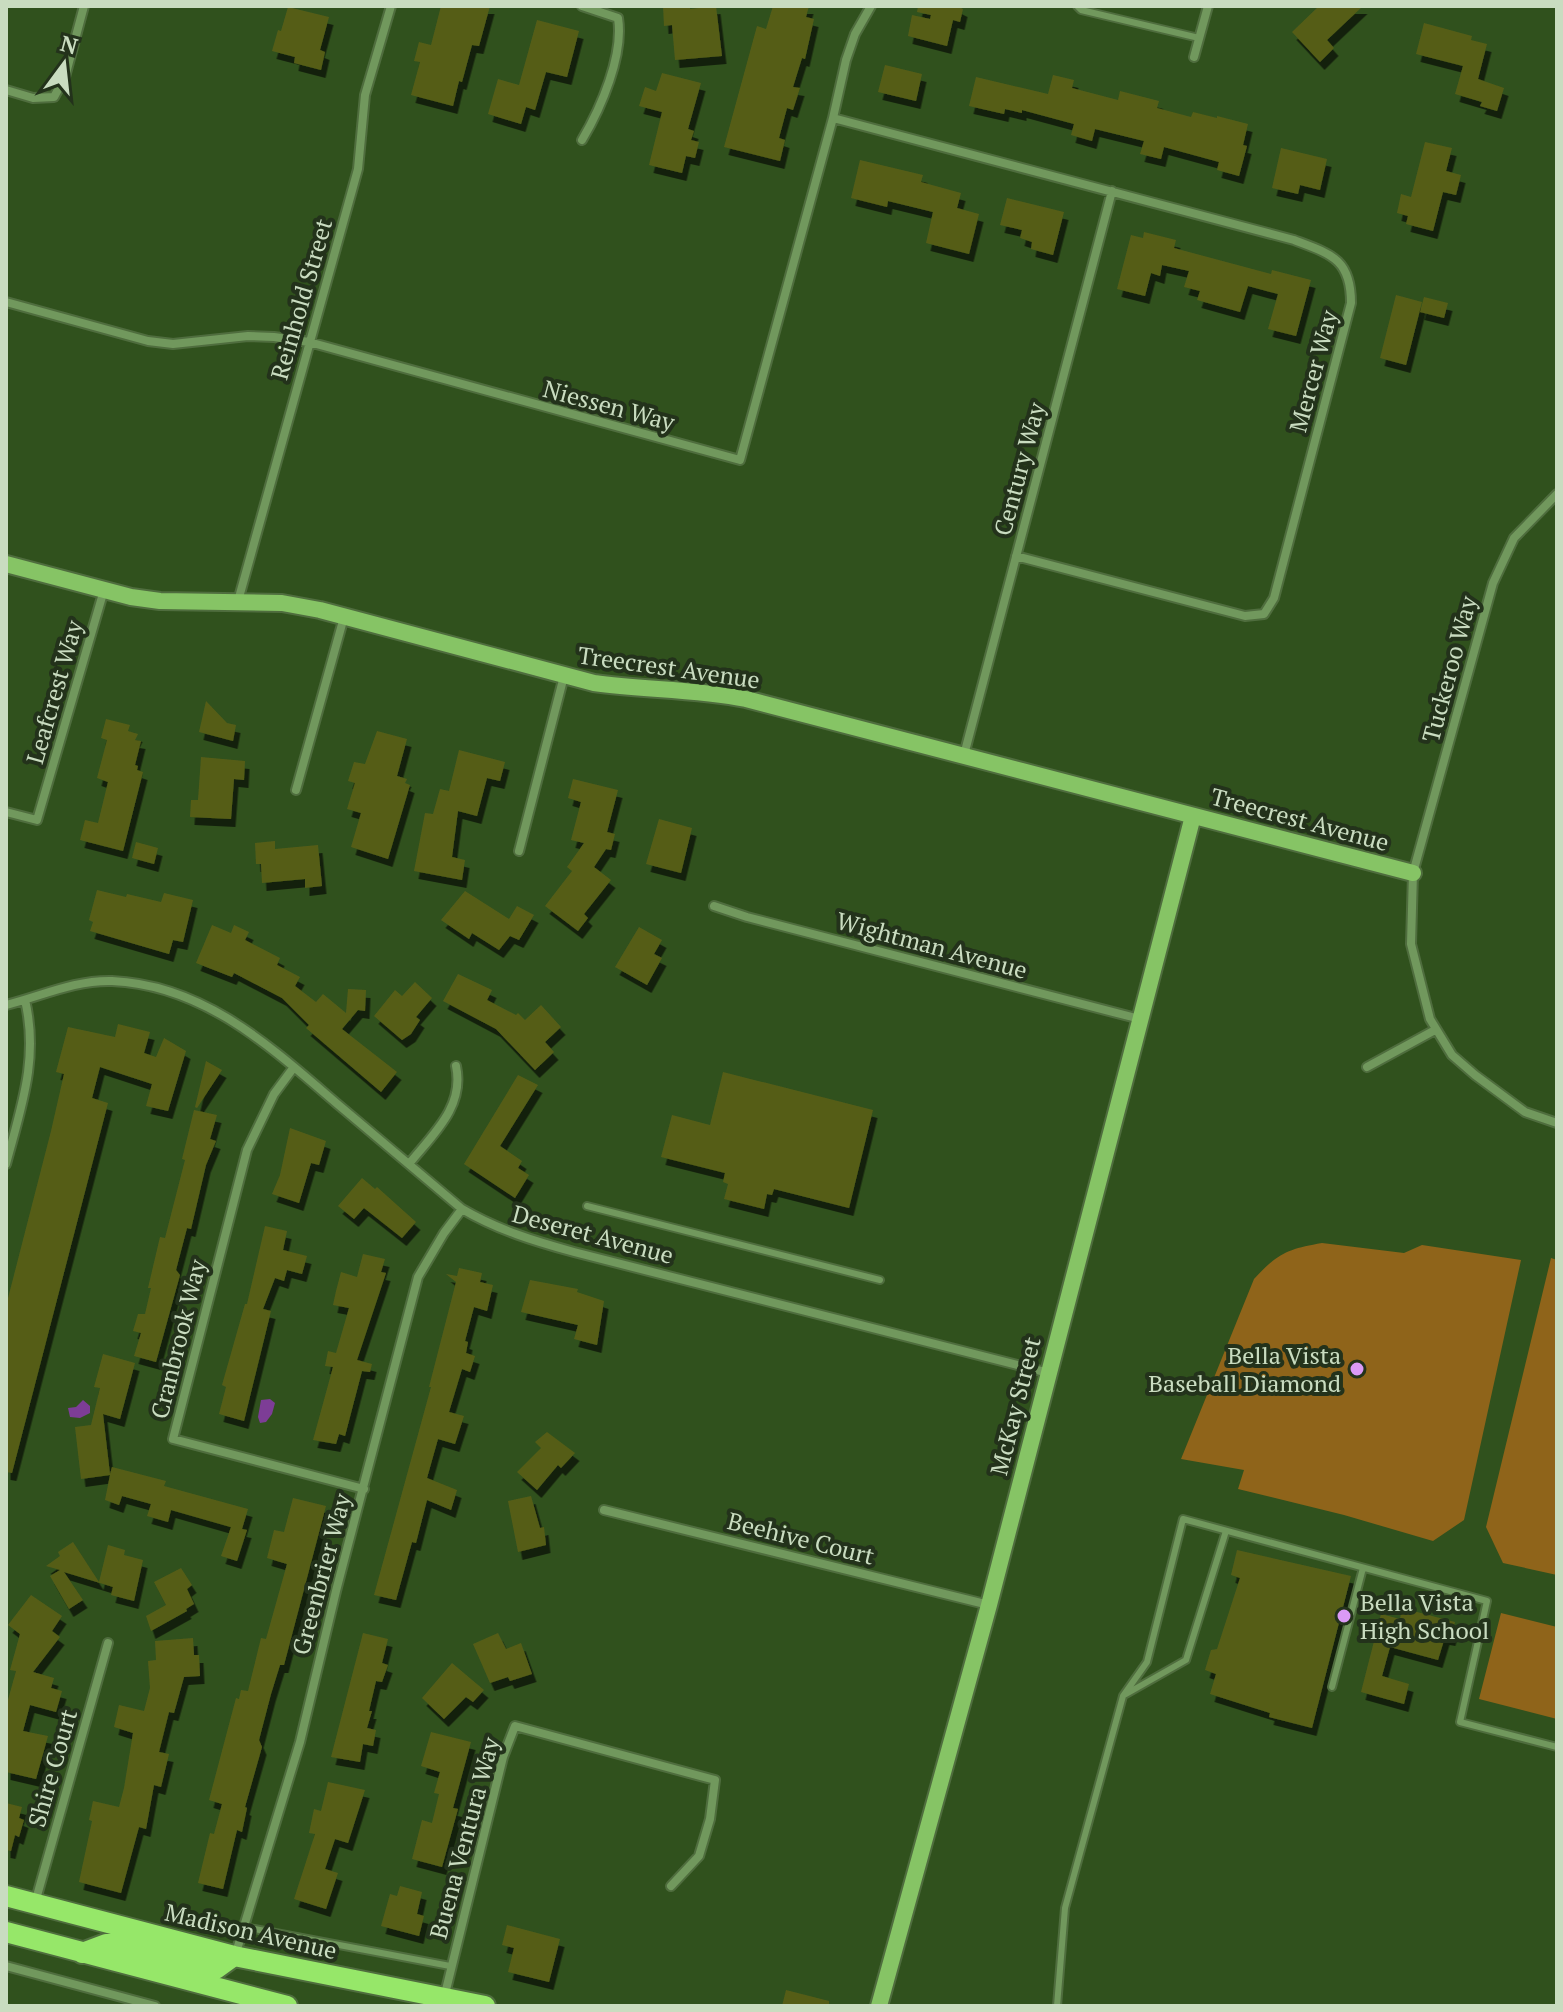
<svg xmlns="http://www.w3.org/2000/svg" width="1563" height="2012" viewBox="0 0 1563 2012" font-family="'PT Serif',serif">
<style>
.green{fill:#8f641a}
.water{fill:#7d3d96}
.building{fill:#555d19;filter:url(#shadow)}
.lines{fill:none;stroke-linecap:round;stroke-linejoin:round}
.lane-casing{stroke:#4f6d3e;stroke-width:10}
.street-casing{stroke:#4f6d3e;stroke-width:12}
.secondary-casing{stroke:#4f6d3e;stroke-width:20}
.primary-casing{stroke:#4f6d3e;stroke-width:24}
.lane{stroke:#71985d;stroke-width:6}
.street{stroke:#71985d;stroke-width:8}
.secondary{stroke:#86c465;stroke-width:16}
.primary{stroke:#96e769;stroke-width:20}
.poi-dot{fill:#db9af6;stroke:#23321b;stroke-width:3}
.labels{text-anchor:middle;dominant-baseline:central;stroke-width:8;stroke-linejoin:round;paint-order:stroke}
.street-label{font-size:24px;fill:#c9dcc0;stroke:#23321b}
.poi-label{font-size:24px;fill:#c9dcc0;stroke:#23321b;text-anchor:end}
</style>
<defs>
<filter id="shadow"><feDropShadow dx="4.5" dy="8" stdDeviation="0" flood-color="#0009"/></filter>
</defs>
<rect width="100%" height="100%" fill="#30511d"/>
<path class="green" d="M1322 1243 1404 1253 1422 1245 1521 1260 1464 1520 1433 1541 1344 1515 1238 1489 1244 1470 1181 1459 1254 1279C1278 1253 1288 1249 1322 1243Z
M1551 1258 1557 1260V1575L1503 1563 1486 1527Z
M1501 1613 1557 1627V1719L1479 1699Z"/>
<path class="water" d="M270 1399 275 1403 272 1414 266 1422 260 1423 258 1417 261 1400Z
M83 1400 90 1406V1413L80 1418 70 1417 68 1408 76 1407Z"/>
<path class="building" d="M441 6H490L479 46 472 45 462 82 459 81 453 106 411 95 420 62 414 61 419 42 431 45Z
M663 6H690V9L716 6 722 56 675 60 672 25 664 26Z
M773 6H809L806 17 814 19 805 59 802 58 793 87 800 88 793 110 787 108 779 138 785 140 780 161 724 147 757 26 766 29Z
M918 6H957L963 9 960 22 953 20 947 46 908 36 912 15 930 19 931 15 917 12Z
M1319 6H1363L1327 40 1334 48 1320 62 1292 32Z
M288 7 329 17 320 50 325 52 321 70 294 63 295 57 272 51 278 30 281 31Z
M537 20 579 31 567 77 546 72 535 110 526 107 521 124 488 114 498 79 519 85Z
M1424 23 1472 36 1471 40 1487 44 1478 79 1504 88 1497 111 1480 106 1482 102 1455 94 1463 66 1416 54Z
M885 65 922 74 916 101 878 92Z
M662 73 701 83 688 129 694 131 691 140 699 142 695 158 686 156 682 173 649 165 662 112 639 106 645 87 656 91Z
M1053 75 1074 80 1072 88 1118 100 1120 91 1159 101 1157 108 1191 117 1193 112 1217 118V116L1248 124 1243 145 1247 146 1239 176 1217 170 1219 162 1164 147 1161 159 1140 154 1144 141 1095 129 1092 141 1071 135 1074 124 1022 110V113L1005 109 1004 114 969 106 976 77 1048 94Z
M1425 142 1452 148 1446 171 1461 175 1456 195 1443 192 1433 231 1406 224 1408 216 1397 213 1401 194 1411 197Z
M1281 148 1327 159 1320 190 1300 185 1298 194 1272 188Z
M860 160 923 175 921 182 961 193 957 208 979 214 969 254 926 243 933 212 888 201 887 207 851 198Z
M1007 198 1064 212 1053 255 1031 249 1032 242 1020 238 1022 230 1000 225Z
M1144 232 1176 240 1174 248 1271 274 1272 270 1311 280 1296 336 1268 329 1278 294 1248 286 1240 312 1197 300 1200 291 1184 287 1189 271 1162 265 1160 276 1151 273 1145 296 1117 289 1131 235 1143 238Z
M1396 295 1422 302 1406 365 1380 358Z
M1424 297 1448 303 1444 318 1420 312Z
M206 701 227 723 236 725 233 741 199 732Z
M106 719 130 725 128 731 138 734 135 740 141 741 135 765 138 766 137 770 143 772 123 851 80 840 85 820 98 823 108 782 97 778 107 740 101 738Z
M377 731 407 739 397 776 407 779 405 783 410 785 388 859 351 847 361 813 347 809 355 783 348 781 354 762 365 764Z
M459 750 505 762 500 781 487 778 477 816 458 811 452 857 465 860 462 880 414 871 425 813 433 814 440 789 449 791Z
M201 757 245 761 244 780 234 779 231 819 190 817 191 800H198Z
M573 779 618 790 607 832 615 834 611 850 606 849 594 867 611 880 584 914 588 918 578 931 545 906 572 871 567 867 584 843 571 840 581 802 568 798Z
M659 819 692 828 681 873 646 864Z
M275 841V849L318 845 322 886 305 888V879L262 883 261 864H256L255 843Z
M136 842 158 848 154 864 132 858Z
M97 890 126 897 127 894 161 902 164 893 193 900 183 942 173 940 169 954 90 931 93 922 89 920Z
M465 891 509 919 517 906 534 915 519 940 510 936 499 950 472 933 469 939 441 920Z
M212 925 231 933 234 925 249 932 245 940 280 958 277 965 300 977 295 986 316 1002 323 994 346 1013 348 989 366 990 365 1011 358 1010 342 1029 397 1072 381 1092 306 1028 309 1025 282 998 234 973 232 977 196 963Z
M639 927 662 940 654 954 662 958 647 985 615 967Z
M458 974 492 990 487 1000 516 1015 518 1013 525 1020 541 1005 561 1027 545 1042 554 1052 535 1070 496 1029 443 1001Z
M415 982 432 998 416 1017 420 1020 411 1034 402 1040 374 1016 395 990 402 996Z
M118 1024 150 1032 144 1053 156 1057 164 1038 186 1051 168 1111 146 1106 152 1084 100 1067 92 1098 108 1103 12 1473 6 1472V1306L51 1131 64 1074 56 1072 68 1027 115 1037Z
M206 1061 222 1070 197 1108 195 1107Z
M723 1072 873 1110 849 1208 774 1189 772 1195 767 1194 764 1209 724 1199 728 1184 723 1182 725 1173 661 1157 672 1115 710 1125Z
M518 1075 538 1085 500 1146 522 1161 518 1168 529 1175 515 1198 464 1164Z
M194 1110 217 1115 210 1139 216 1141 206 1165 191 1229 187 1228 176 1270 180 1275 156 1362 134 1356 141 1333 133 1331 138 1314H145L151 1288H148L160 1237 165 1238 185 1160 182 1159Z
M290 1128 326 1141 319 1165 311 1163 299 1203 272 1194 280 1175Z
M362 1178 375 1189 377 1187 416 1222 402 1238 364 1208 354 1219 338 1206Z
M265 1226 287 1231 283 1250 307 1256 302 1274 287 1270 284 1281 275 1278 263 1309 271 1311 244 1421 219 1414 226 1387 222 1385 245 1304H247Z
M363 1254 385 1259 381 1272 386 1273 357 1360 372 1364 370 1372 362 1371 345 1436 339 1434 336 1444 313 1440 333 1367 325 1366 328 1351 336 1353 349 1308 333 1305 336 1291 341 1272 357 1277Z
M459 1268 482 1273 480 1282 493 1285 487 1311 474 1307 465 1341 468 1342 466 1353 475 1356 470 1372 462 1369 449 1412 464 1416 455 1444 438 1439 427 1478 457 1490 451 1510 427 1500 416 1543 412 1542 396 1600 374 1595 431 1387H429L456 1282 446 1274 457 1276Z
M530 1280 578 1289 577 1292 604 1301 597 1345 574 1339 578 1325 521 1312Z
M103 1354 135 1363 120 1419 103 1414 110 1474 112 1467 166 1481 164 1486 248 1509 242 1529 247 1530 237 1561 221 1556 231 1527 234 1528 171 1510 168 1522 147 1516 151 1504 122 1496 119 1505 105 1500 110 1475 81 1479 75 1427 91 1425 100 1388 94 1387Z
M547 1432 575 1453 561 1468 558 1465 537 1490 517 1472 541 1448 535 1442Z
M531 1496 540 1528 544 1527 546 1545 518 1552 508 1501Z
M293 1498 326 1506 284 1665H280L271 1694 259 1740 262 1747 245 1807 247 1808 242 1832 237 1830 223 1889 198 1883 210 1833 214 1834 222 1804 209 1800 236 1698 239 1699 241 1690 248 1691 261 1638 266 1639 287 1564 267 1558 274 1530 284 1532Z
M73 1542 99 1582 108 1545 125 1550 124 1555 143 1560 134 1601 111 1595 113 1587 64 1572 83 1600 69 1609 50 1576 60 1570 46 1566 60 1556 58 1552Z
M1237 1550 1351 1576 1312 1728 1269 1717 1270 1713 1210 1694 1216 1674 1205 1670 1211 1650 1217 1649 1240 1578 1231 1575Z
M181 1568 192 1585 187 1589 194 1604 186 1609 187 1611 151 1631 146 1616 166 1605 154 1582Z
M31 1595 62 1616 52 1631 60 1637 33 1672 54 1678 51 1688 62 1691 56 1712 30 1705 23 1731 48 1736 36 1779 6 1772V1707L16 1671 10 1670 20 1634 8 1625Z
M1402 1608 1455 1622 1451 1638 1445 1637 1438 1660 1390 1647 1382 1676 1409 1684 1404 1704 1361 1692 1381 1614 1400 1619Z
M363 1633 388 1639 382 1663 388 1665 382 1682 376 1681 369 1711H372L367 1728 376 1730 373 1746 363 1744 360 1762 331 1757Z
M498 1633 506 1649 521 1643 532 1674 510 1681 508 1677 490 1683 473 1644Z
M193 1638 194 1655H199L200 1676 184 1677 174 1713 169 1712 159 1752 169 1754 161 1787 154 1785 146 1829 139 1827 121 1893 79 1882 92 1821 89 1820 93 1801 119 1807 124 1788 133 1733 114 1727 119 1705 144 1711 150 1688 148 1661 156 1660 155 1641Z
M452 1663 484 1690 473 1702 466 1697 444 1719 422 1698Z
M431 1732 471 1742 453 1808 458 1809 442 1867 412 1859 422 1820 432 1823 439 1794 434 1793 440 1772 421 1766Z
M328 1782 365 1790 348 1843 335 1839 325 1869 338 1873 326 1909 294 1899 315 1834 309 1833 314 1809 321 1811Z
M6 1803 22 1807 19 1818 24 1820 19 1837 15 1835 11 1851 6 1850Z
M400 1886 422 1892 417 1914 424 1916 419 1936 381 1926 390 1894 397 1896Z
M507 1925 560 1939 549 1982 508 1972 514 1948 502 1945Z
M786 1990 829 2001V2006H782Z"/>
<g class="lines">
<g class="lane-casing">
<path id="lane" d="M1077 6 1081 10 1199 38
M587 1206 880 1280
M1332 1687 1363 1568
M1126 1694 1186 1660 1226 1531
M244 1927 450 1966
M1057 2006 1065 1908 1123 1696 1147 1662 1183 1519 1487 1601 1460 1722 1557 1747"/>
</g>
<g class="street-casing">
<path id="street" d="M582 6 618 18C624 55 601 108 582 140
M1194 57 1208 6
M6 90 33 98 54 97 65 77 84 6
M833 118 1294 240C1331 254 1351 259 1351 303L1274 598 1264 614 1245 616 1016 556
M6 302 148 341 173 344 248 336 274 337 309 342 740 460 833 118 846 60 855 34 871 6
M1557 494 1514 538 1493 583 1413 873 1411 944 1430 1019 1452 1055 1475 1075 1525 1112 1557 1123
M238 601 358 169 365 95 391 6
M964 755 1112 191
M296 790 344 617
M6 812 37 820 104 590
M519 851 564 676
M714 906 747 917 1140 1019
M6 1005C42 996 74 980 112 981 206 985 273 1049 341 1107 381 1141 422 1175 462 1209 498 1230 534 1241 574 1252L1049 1373
M294 1067 274 1094 247 1150 173 1439 364 1489
M1367 1067 1435 1030
M6 1164C21 1107 39 1059 25 1000
M409 1164C432 1135 465 1107 456 1066
M604 1510 989 1605
M35 1903 108 1643
M235 1956 300 1742 336 1591 418 1277 444 1233 462 1209
M6 1966 155 2006
M444 1998 503 1757 515 1726 715 1780 710 1819 699 1856 671 1886"/>
</g>
<g class="secondary-casing">
<path id="secondary" d="M6 564 131 597 160 601 282 603 320 610 594 683C644 690 696 689 746 699L1413 873
M879 2006 989 1605 1193 816"/>
</g>
<g class="primary-casing">
<path id="primary" d="M6 1896 234 1956 485 2006
M6 1932 287 2006
M82 1953 106 1944H116L206 1969H216L234 1956"/>
</g>
<use href="#lane" class="lane"/>
<use href="#street" class="street"/>
<use href="#secondary" class="secondary"/>
<use href="#primary" class="primary"/>
</g>
<g class="poi-dot">
<circle cx="1357" cy="1369" r="8"/>
<circle cx="1344" cy="1616" r="8"/>
</g>
<g class="labels">
<g class="street-label">
<text transform="translate(301 299) rotate(-74)">Reinhold Street</text>
<text transform="translate(1313 371) rotate(-75)">Mercer Way</text>
<text transform="translate(609 405) rotate(15)">Niessen Way</text>
<text transform="translate(1019 469) rotate(-75)">Century Way</text>
<text transform="translate(669 667) rotate(8)">Treecrest Avenue</text>
<text transform="translate(1449 669) rotate(-75)">Tuckeroo Way</text>
<text transform="translate(54 692) rotate(-74)">Leafcrest Way</text>
<text transform="translate(1300 819) rotate(15)">Treecrest Avenue</text>
<text transform="translate(932 945) rotate(15)">Wightman Avenue</text>
<text transform="translate(593 1234) rotate(15)">Deseret Avenue</text>
<text transform="translate(178 1339) rotate(-76)">Cranbrook Way</text>
<text transform="translate(1015 1406) rotate(-76)">McKay Street</text>
<text transform="translate(801 1538) rotate(14)">Beehive Court</text>
<text transform="translate(321 1574) rotate(-75)">Greenbrier Way</text>
<text transform="translate(52 1768) rotate(-74)">Shire Court</text>
<text transform="translate(464 1838) rotate(-75)">Buena Ventura Way</text>
<text transform="translate(251 1931) rotate(13)">Madison Avenue</text>
</g>
<g class="poi-label">
<text x="1341" y="1355">Bella Vista<tspan x="1341" dy="28">Baseball Diamond</tspan></text>
<text x="1360" y="1602" text-anchor="start">Bella Vista<tspan x="1360" dy="28">High School</tspan></text>
</g>
</g>
<rect width="1563" height="2012" fill="none" stroke="#c9dcc0" stroke-width="16"/>
<g transform="translate(64 64) rotate(15)" stroke="#23321b" stroke-width="6" paint-order="stroke">
<path d="M0-6L14 30L0 20L-14 30Z" fill="#c9dcc0"/>
<text y="-12" font-size="22" font-weight="bold" text-anchor="middle" fill="#c9dcc0">N</text>
</g>
</svg>
